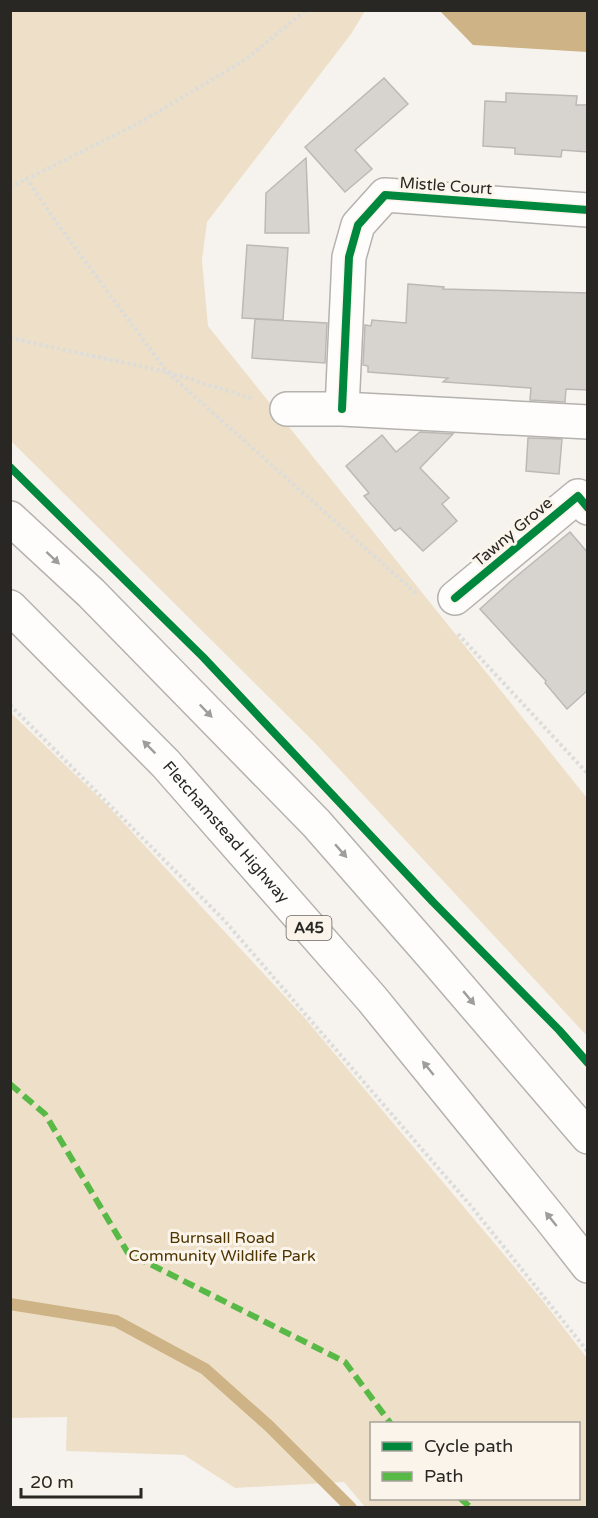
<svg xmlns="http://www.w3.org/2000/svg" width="598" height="1518" viewBox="0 0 598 1518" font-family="'Varela Round',sans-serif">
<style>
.green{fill:#eee0c8;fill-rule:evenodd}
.water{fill:#cdb385}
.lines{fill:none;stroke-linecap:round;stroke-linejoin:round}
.stream{stroke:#cdb385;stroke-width:12}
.building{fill:#d7d4d0;stroke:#bbb9b5;stroke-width:1.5}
.minor-casing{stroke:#b4b2ae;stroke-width:36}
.trunk-casing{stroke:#b4b2ae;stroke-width:36}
.path{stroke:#dcdcda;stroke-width:4;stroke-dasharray:3 3;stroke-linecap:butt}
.minor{stroke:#fefdfc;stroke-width:33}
.trunk{stroke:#fefdfc;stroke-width:33}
.quiet{stroke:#58b947;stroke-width:6;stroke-dasharray:12 6;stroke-linecap:butt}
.cycleway-casing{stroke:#faf4ea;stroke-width:11}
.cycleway{stroke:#00873e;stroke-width:8}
.oneway{fill:#9e9d9a}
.labels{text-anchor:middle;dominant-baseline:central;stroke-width:6;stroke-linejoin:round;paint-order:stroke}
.shield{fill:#faf4ea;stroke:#68645f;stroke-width:1.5}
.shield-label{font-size:15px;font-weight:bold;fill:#292723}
.street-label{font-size:16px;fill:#292723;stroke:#faf4ea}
.park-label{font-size:16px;fill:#4e3500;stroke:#faf4ea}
</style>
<rect width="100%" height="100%" fill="#f6f3ee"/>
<path class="green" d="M10 11H365L351 34 207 222 202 260 208 326 587 798V1036L315 743 11 441Z
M10 712 107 805 303 1016 543 1301 587 1358V1507H365L344 1482 235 1488 184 1455 66 1451 67 1417 11 1418ZM372 1424H578V1498H372Z"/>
<path class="water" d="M440 11H587V52L473 45Z"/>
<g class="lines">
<path class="stream" d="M10 1304 116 1321 205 1369 269 1426 351 1508"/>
</g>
<path class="building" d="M384 78 408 104 355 150 372 169 345 192 305 147Z
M506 93 577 96 576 105H588V152L562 150 561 157 515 154V148L483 146 485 101 506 102Z
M306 158 309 233H265L266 193Z
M247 245 288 248 283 320 242 318Z
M408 284 444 287 443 289 588 293V390L566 389 565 402 530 400 531 388 443 382 448 378 368 372V366L363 365 365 325 371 326 372 320 406 323Z
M255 319 327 323 325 363 252 358Z
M420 432 453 434 420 468 449 498 442 504 457 521 423 551 400 528 395 531 364 496 369 493 346 466 382 435 396 452Z
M528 438 562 439 559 474 526 471Z
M570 532 588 553V690L567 709 545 683 546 681 480 609 512 580Z"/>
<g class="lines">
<g class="minor-casing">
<path id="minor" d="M287 409H342L588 422
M342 409 349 257 358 225 385 195 588 210
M455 598 578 496 588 508"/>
</g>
<g class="trunk-casing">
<g id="trunk">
<path d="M10 518 91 593 316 823 436 960 588 1137"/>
<path id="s1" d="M10 607 166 764 372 999 551 1219 588 1266"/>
</g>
</g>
<path class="path" d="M26 178 54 219 167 372 418 595
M10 187 139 123 245 60 306 10
M10 338 167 372 251 398
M458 634 588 774
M10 705 224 920 471 1206 588 1352"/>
<use href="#minor" class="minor"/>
<use href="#trunk" class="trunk"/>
<path class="quiet" d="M10 1084 45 1114 128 1253 345 1362 391 1424
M460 1498 471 1508"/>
<g class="cycleway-casing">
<path id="cycleway" d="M342 409 349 257 358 225 385 195 588 210
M10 467 203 657 433 902 559 1030 588 1063
M455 598 578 496 588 508"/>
</g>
<use href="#cycleway" class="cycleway"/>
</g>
<defs><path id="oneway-solid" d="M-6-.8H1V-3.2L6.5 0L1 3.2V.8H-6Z" transform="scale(1.5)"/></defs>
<g class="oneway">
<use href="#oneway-solid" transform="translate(53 558) rotate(43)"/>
<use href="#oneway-solid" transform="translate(206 711) rotate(46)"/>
<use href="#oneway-solid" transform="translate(149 747) rotate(-135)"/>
<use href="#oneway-solid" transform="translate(341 851) rotate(49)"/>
<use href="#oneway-solid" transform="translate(469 998) rotate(50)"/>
<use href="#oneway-solid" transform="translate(428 1068) rotate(-129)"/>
<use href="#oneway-solid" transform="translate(551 1219) rotate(-129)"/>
</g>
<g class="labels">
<rect class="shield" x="286.5" y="916" width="45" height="24" rx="4.5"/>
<g class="shield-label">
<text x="309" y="928">A45</text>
</g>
<g class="street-label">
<text transform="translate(446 186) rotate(4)">Mistle Court</text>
<text transform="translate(513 532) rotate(-40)">Tawny Grove</text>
<text stroke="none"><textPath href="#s1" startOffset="312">Fletchamstead Highway</textPath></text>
</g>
<g class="park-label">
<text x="222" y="1238">Burnsall Road<tspan x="222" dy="18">Community Wildlife Park</tspan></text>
</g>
</g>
<rect width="598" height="1518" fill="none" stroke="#292723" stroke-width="24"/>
<rect x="370" y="1422" width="210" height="78" fill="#faf4ea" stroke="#a6a29a" stroke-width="1.5"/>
<rect x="382" y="1442" width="30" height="9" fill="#00873e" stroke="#a6a29a" stroke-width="1.5"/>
<text x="424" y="1452" font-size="18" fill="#292723">Cycle path</text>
<rect x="382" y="1472" width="30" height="9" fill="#58b947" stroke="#a6a29a" stroke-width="1.5"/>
<text x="424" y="1482" font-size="18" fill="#292723">Path</text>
<path d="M21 1488v9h120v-9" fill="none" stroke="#292723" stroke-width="3"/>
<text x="30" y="1488" font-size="18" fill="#292723" stroke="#faf4ea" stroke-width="4.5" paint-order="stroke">20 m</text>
</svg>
